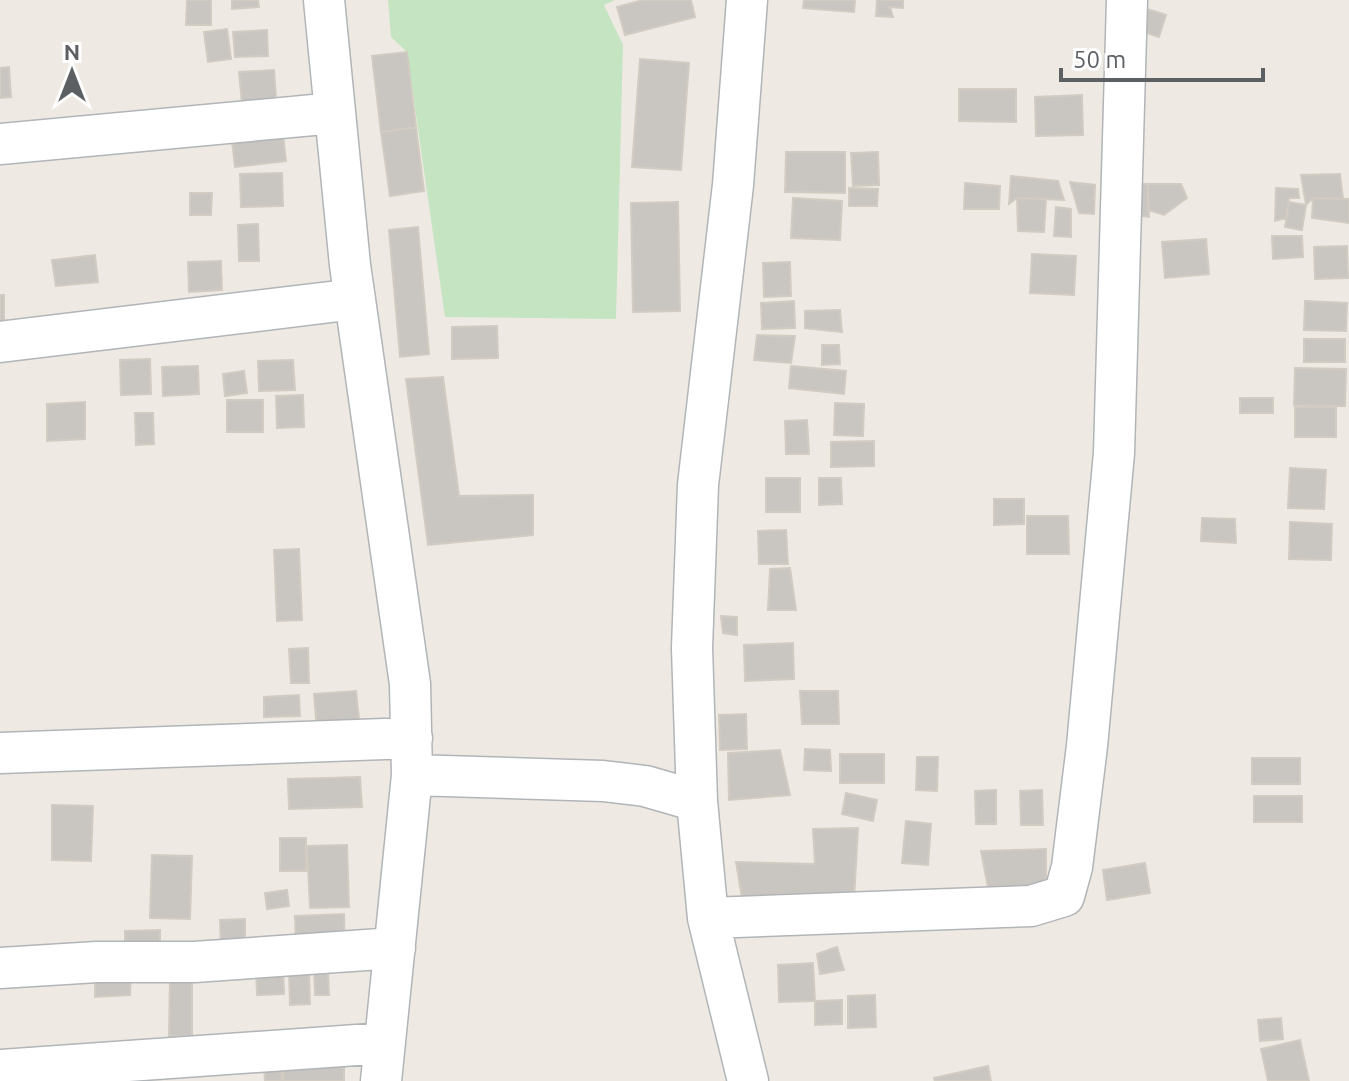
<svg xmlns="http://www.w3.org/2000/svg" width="1349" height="1081" viewBox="0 0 1349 1081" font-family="Ubuntu,sans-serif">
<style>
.green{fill:#c5e4c1}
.building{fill:#c9c5c0;stroke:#d2cbc2;stroke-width:2}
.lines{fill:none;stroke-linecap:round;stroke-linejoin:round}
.minor-casing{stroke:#b1b5b8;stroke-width:43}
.minor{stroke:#fff;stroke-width:40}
</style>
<rect width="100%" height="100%" fill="#eeeae3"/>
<path class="green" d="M388 0H615L604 5 623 45 616 319 445 317 407 52 391 37Z"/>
<path class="building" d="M187 0H211V25H186Z
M232 0H258L259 7 232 9Z
M643 0H691L695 17 625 35 617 7Z
M804 0H855L854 12 803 8Z
M877 0H903V8L890 7 893 17 876 16Z
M1138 6 1166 15 1159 37 1131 28Z
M227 29 231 59 208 62 204 32Z
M267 30 268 56 235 57 233 32Z
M407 52 416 127 381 132 372 56Z
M640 59 689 63 681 170 632 167Z
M9 67 11 97 0 98V68Z
M274 70 277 112 243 114 239 72Z
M959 89H1016V122L959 121Z
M1082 95 1083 135 1036 136 1035 97Z
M416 127 424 191 390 196 381 132Z
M283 135 286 161 235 167 232 141Z
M786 152H845V193L785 192Z
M878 152 879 185 853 186 851 153Z
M282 173 283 206 241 207 240 174Z
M1340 174 1343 199 1313 198 1306 205 1301 175Z
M1011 176 1058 181 1064 200 1017 198 1009 204Z
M1070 182 1095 185 1094 214 1079 213Z
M965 183 1000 186 999 209H964Z
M1129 183 1148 184 1149 217 1129 215Z
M1148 184H1181L1187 198 1164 215 1148 210Z
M849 188 878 189 877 206H849Z
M1276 188 1298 189 1299 198H1289L1286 218 1275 221Z
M190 193H212L211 215H190Z
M793 198 842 201 840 240 791 238Z
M1017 198 1046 199 1044 232 1018 231Z
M1313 198 1349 199V223L1312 218Z
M678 202 680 311 633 312 631 203Z
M1289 202 1306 205 1302 230 1285 227Z
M1056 207 1071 209V237L1054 236Z
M258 224 259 261H239L238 225Z
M418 227 429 354 400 357 389 230Z
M1272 236H1302L1303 257 1273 259Z
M1206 239 1209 274 1165 278 1162 242Z
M1347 246 1348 278 1315 279 1314 247Z
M1032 254 1076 256 1074 295 1030 293Z
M95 255 98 282 56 286 52 260Z
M221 261 222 290 189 292 188 262Z
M790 262 791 296 764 297 763 263Z
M0 295H4V323H0Z
M794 301 795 328 762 329 761 303Z
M1305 301 1347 303 1346 331 1304 330Z
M840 310 842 332 805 328V311Z
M497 326 498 358 452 359V327Z
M757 335 795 336 791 363 754 360Z
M1304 339H1345V362H1304Z
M822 345H839L840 364 822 365Z
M150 359 151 394 121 395 120 360Z
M293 360 295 390 259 391 258 361Z
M198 366 199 394 163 396 162 367Z
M791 366 846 371 844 394 789 388Z
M1295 368 1346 369 1345 406 1294 405Z
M244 371 247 393 225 396 223 374Z
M443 377 459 496 533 495V535L428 545 406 379Z
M303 395 304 427 277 428 276 396Z
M1240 398H1273V413H1240Z
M227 400H263V432H227Z
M85 402V439L47 441V404Z
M835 403 864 404 863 436 834 435Z
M1295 407H1336V437H1295Z
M135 413H153L154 444 136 445Z
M807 420 809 454H786L785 421Z
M874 441V466L831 467V442Z
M1290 468 1326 470 1324 509 1288 508Z
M766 478H800V512H766Z
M819 478H841L842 504 819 505Z
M994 499H1024V524L994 525Z
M1027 516H1068L1069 554H1027Z
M1202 518 1235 519 1236 543 1201 541Z
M1290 522 1332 524 1331 560 1289 559Z
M786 530 788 564H759L758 531Z
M299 549 302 620 277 621 274 550Z
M790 568 796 610H768L770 569Z
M721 616 737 617V635L723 633Z
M793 643 794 679 745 681 744 645Z
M308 648 309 683H291L289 649Z
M356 691 360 728 317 731 314 694Z
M800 691H838L839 724H802Z
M299 695 300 716 264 717V697Z
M746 714 747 749 720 750 719 715Z
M805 749 830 750 831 771 804 770Z
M780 750 790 795 729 800 728 753Z
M840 754H884V783H840Z
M917 757H938L937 791 916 790Z
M1252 758H1300V784H1252Z
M360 777 362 807 289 809 288 779Z
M996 790V824H976L975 791Z
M1042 790 1043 825H1021L1020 791Z
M846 793 877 800 873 821 842 814Z
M1254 796H1302V822H1254Z
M52 805 93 806 91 861 52 860Z
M906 821 931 824 928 865 902 863Z
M858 828 854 900 742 898 736 862 815 864 813 829Z
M280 838H306V871H280Z
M347 845 349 907 310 908 307 846Z
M1046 849V889L989 893 981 851Z
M152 855 192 856 190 919 150 918Z
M1145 863 1150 893 1107 900 1103 870Z
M287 890 289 906 267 909 265 893Z
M344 914 345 946 296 948 295 916Z
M245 919V948H221L220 920Z
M160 930V948H125V931Z
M837 947 844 970 820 974 817 954Z
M813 963 815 1001 779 1002 778 965Z
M283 965 284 994 257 995 256 966Z
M314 969H328L329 995H315Z
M309 971 310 1004 290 1005 289 972Z
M131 973 130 995 95 997V976Z
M170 973 192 974V1036H169Z
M875 995 876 1027 848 1028V996Z
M842 1000V1024L815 1025V1001Z
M1281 1018 1283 1039 1260 1041 1258 1020Z
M1300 1040 1309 1081H1268L1261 1049Z
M988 1066 991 1081H935L934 1078Z
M344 1067V1081H284L283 1069Z
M264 1068H282V1081H265Z"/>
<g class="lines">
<g class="minor-casing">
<path id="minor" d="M324 0 350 265 410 684 412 775 381 1081
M747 0 733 185 698 485 692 648 697 801 708 918 748 1081
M0 144 335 113
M0 342 355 299
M0 753 412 738
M412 775 603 781 645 786 697 801
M708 918 1031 906 1064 896 1072 867 1087 746 1114 453 1127 0
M0 968 97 962H194L395 948
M0 1070 385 1043"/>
</g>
<use href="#minor" class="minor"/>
</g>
<g transform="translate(72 72)" stroke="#ffffff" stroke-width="6" paint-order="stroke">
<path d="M0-6L14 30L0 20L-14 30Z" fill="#5c6063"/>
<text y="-12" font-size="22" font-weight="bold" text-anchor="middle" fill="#5c6063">N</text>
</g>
<path d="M1061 68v12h202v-12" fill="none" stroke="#5c6063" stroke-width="4"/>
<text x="1073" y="68" font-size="24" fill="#5c6063" stroke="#ffffff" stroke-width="6" paint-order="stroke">50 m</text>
</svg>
